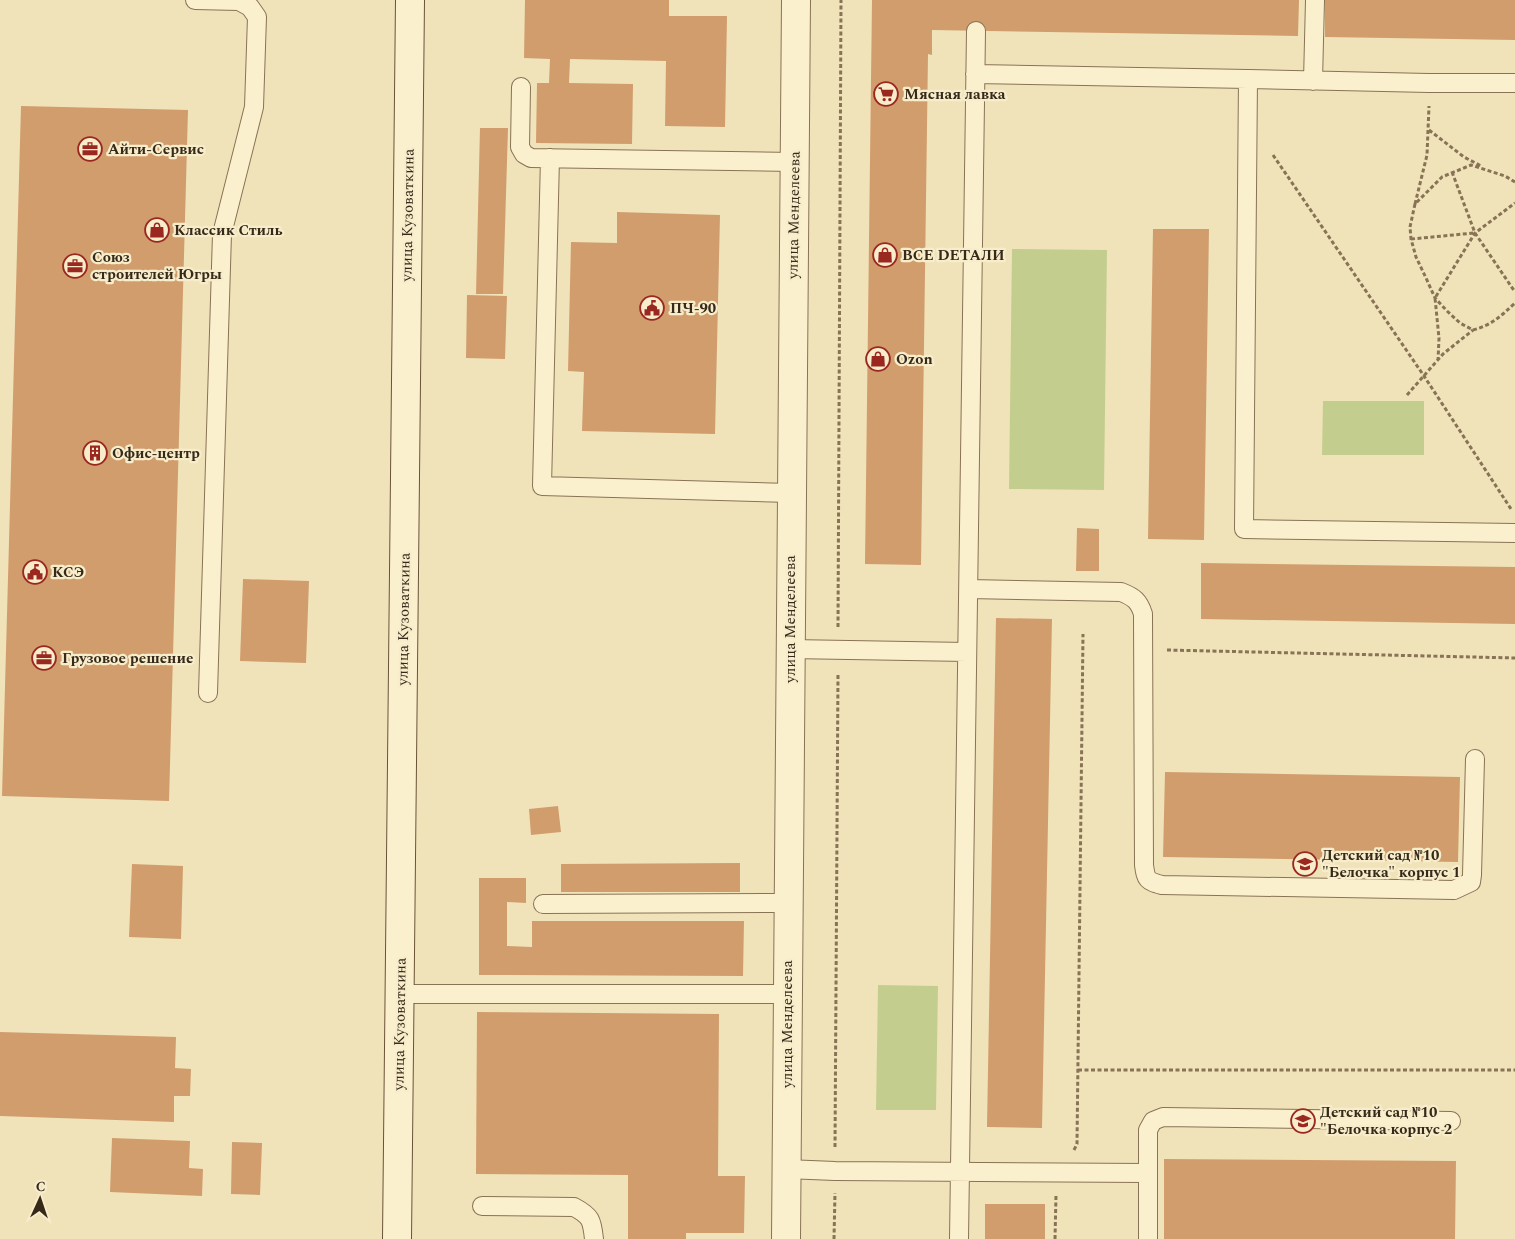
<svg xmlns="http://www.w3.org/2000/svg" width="1515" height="1239" viewBox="0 0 1515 1239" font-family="Spectral,serif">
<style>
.green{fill:#c3ce8e}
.building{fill:#d19d6d}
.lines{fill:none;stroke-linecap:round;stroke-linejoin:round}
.service-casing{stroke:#887354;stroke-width:20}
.minor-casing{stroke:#887354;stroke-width:30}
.secondary-casing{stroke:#695337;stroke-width:30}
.path{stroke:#887354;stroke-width:3;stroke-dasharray:4 2.5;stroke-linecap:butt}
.service{stroke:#fbf0ce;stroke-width:18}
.minor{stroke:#fbf0ce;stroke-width:28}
.secondary{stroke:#fbf0ce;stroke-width:28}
.labels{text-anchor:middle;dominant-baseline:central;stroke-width:4.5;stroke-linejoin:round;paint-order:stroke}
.poi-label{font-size:15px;font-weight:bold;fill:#36291a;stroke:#f7edca;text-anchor:start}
.street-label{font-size:15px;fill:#36291a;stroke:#f7edca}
</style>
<rect width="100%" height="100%" fill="#f0e3ba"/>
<path class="green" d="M1012 249 1107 250 1104 490 1009 489Z
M1323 401H1424V455H1322Z
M878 985 938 986 936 1110H876Z"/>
<path class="building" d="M525 0H669V16H727L725 127 665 126 666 61 570 59 569 83 633 84 632 144 536 143 537 83H549L550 59 524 58Z
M872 0H1299L1298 36 932 30V55L928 54 921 565 865 564Z
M1325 0H1515V40L1325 37Z
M21 106 188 110 169 801 2 796Z
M480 128H508L503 294H476Z
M617 212 720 215 715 434 582 431 584 372 568 371 571 242 617 243Z
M1153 229H1209L1204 540 1148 539Z
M467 295 507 296 505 359 466 358Z
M1077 528 1099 529V571H1076Z
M1201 563 1515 567V624L1201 619Z
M243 579 309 581 306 663 240 661Z
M996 618 1052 619 1042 1128 987 1127Z
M1165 772 1460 777 1458 862 1163 857Z
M558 806 561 832 531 835 529 809Z
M740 863V892H561V864Z
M132 864 183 866 181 939 129 937Z
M479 878H526V903L507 902V946L532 947V921H744L743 976 479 975Z
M477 1012 719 1014 718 1176H745L744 1233H686V1239H628V1175L476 1174Z
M0 1032 176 1037 175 1068 191 1069 190 1096H174V1122L0 1116Z
M112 1138 190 1141 189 1168 203 1169 202 1196 110 1192Z
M232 1142 262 1143 260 1195 231 1194Z
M1164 1159 1456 1161 1455 1239H1164Z
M985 1204H1045V1239H985Z"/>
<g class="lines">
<g class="service-casing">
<path id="service" d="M195 0 239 1 250 7 257 17 254 107 222 234 208 693
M975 74 1248 79
M1313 81 1315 0
M1515 83H1429L1248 79 1244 529 1515 533
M521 87 520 147 524 154 531 158 794 162
M550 158 542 486 791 493
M969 589 1121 592C1134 597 1139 601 1143 614L1144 865C1146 880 1147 881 1162 885L1454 890 1471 882 1472 875 1475 759
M790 649 967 652
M543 904 788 903
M400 994H787
M786 1169 835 1171 1148 1173
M482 1206 574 1207C591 1216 592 1220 594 1239
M959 1239 976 31
M1148 1239V1130L1153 1121 1163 1117 1451 1121"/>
</g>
<g class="minor-casing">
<path id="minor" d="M786 1239 796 0"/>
</g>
<g class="secondary-casing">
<path id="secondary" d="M397 1239 410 0"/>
</g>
<path class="path" d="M1429 130 1464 157 1481 166
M1273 155 1424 376 1511 509
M1452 172 1475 233 1515 292
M1515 182 1505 176 1471 165 1442 177 1415 204 1410 227 1411 239 1416 257 1426 278 1435 298 1447 311 1460 323 1473 330C1492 325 1501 316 1515 303
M1415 204 1427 155 1429 106
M1411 239 1474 233
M1438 361 1439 338 1435 298 1475 233 1515 203
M1407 395 1443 354 1473 330
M838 627 841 0
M1167 650 1515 658
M1078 1070H1515
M835 1147 838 673
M1074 1150 1077 1144 1083 634
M834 1239 835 1193
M1055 1239 1056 1195"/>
<use href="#service" class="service"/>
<use href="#minor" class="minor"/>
<use href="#secondary" class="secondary"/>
</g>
<defs>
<g id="supermarket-ring" transform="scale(1.25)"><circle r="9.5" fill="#f7edca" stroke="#9a2720" stroke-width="1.5"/><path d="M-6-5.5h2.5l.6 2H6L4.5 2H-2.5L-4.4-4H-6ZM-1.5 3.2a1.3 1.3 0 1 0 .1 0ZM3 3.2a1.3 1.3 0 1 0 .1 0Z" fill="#9a2720"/></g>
<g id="office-ring" transform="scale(1.25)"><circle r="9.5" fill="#f7edca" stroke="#9a2720" stroke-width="1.5"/><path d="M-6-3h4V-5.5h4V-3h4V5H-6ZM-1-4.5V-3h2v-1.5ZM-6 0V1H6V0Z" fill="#9a2720"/></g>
<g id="shop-ring" transform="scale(1.25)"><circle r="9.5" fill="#f7edca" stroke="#9a2720" stroke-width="1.5"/><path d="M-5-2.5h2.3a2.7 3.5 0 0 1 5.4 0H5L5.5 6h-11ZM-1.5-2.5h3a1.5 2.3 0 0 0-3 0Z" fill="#9a2720"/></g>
<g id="civic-ring" transform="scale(1.25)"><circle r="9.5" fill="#f7edca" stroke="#9a2720" stroke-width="1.5"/><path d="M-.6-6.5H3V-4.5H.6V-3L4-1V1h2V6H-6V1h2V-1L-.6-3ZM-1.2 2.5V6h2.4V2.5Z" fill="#9a2720"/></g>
<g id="building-ring" transform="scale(1.25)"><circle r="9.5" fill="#f7edca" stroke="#9a2720" stroke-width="1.5"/><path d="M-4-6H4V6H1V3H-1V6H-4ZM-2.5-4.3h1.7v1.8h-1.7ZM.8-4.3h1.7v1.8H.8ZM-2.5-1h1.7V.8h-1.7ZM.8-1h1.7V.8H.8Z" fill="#9a2720"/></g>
<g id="school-ring" transform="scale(1.25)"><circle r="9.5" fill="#f7edca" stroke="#9a2720" stroke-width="1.5"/><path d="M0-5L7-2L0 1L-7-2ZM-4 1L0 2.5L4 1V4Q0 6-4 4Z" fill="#9a2720"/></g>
</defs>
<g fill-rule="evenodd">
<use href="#supermarket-ring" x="886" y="94"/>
<use href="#office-ring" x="90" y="149"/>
<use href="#shop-ring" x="157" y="230"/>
<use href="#shop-ring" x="885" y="255"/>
<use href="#office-ring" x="75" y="266"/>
<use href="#civic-ring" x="652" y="308"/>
<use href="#shop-ring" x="878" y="359"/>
<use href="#building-ring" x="95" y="453"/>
<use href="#civic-ring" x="35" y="572"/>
<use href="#office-ring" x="44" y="658"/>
<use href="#school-ring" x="1305" y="864"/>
<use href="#school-ring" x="1303" y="1121"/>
</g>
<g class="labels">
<g class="poi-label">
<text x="904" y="94">Мясная лавка</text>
<text x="108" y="149">Айти-Сервис</text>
<text x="174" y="230">Классик Стиль</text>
<text x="902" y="255">ВСЕ DEТАЛИ</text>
<text x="92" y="257">Союз<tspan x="92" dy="17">строителей Югры</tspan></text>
<text x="670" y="308">ПЧ-90</text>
<text x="896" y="359">Ozon</text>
<text x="112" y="453">Офис-центр</text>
<text x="52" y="572">КСЭ</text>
<text x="62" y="658">Грузовое решение</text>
<text x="1322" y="855">Детский сад №10<tspan x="1322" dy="17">"Белочка" корпус 1</tspan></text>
<text x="1320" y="1112">Детский сад №10<tspan x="1320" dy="17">"Белочка корпус 2</tspan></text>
</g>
<g class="street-label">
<text transform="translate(408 215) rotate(-89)">улица Кузоваткина</text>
<text transform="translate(794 215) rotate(-89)">улица Менделеева</text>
<text transform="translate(404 619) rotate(-89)">улица Кузоваткина</text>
<text transform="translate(790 619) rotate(-90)">улица Менделеева</text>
<text transform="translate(400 1024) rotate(-89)">улица Кузоваткина</text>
<text transform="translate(787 1024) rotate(-90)">улица Менделеева</text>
</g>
</g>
<g transform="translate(40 1199) rotate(3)" stroke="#f7edca" stroke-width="4" paint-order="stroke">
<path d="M0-4L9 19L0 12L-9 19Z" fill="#36291a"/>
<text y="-8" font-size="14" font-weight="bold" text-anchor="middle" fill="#36291a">С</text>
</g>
</svg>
